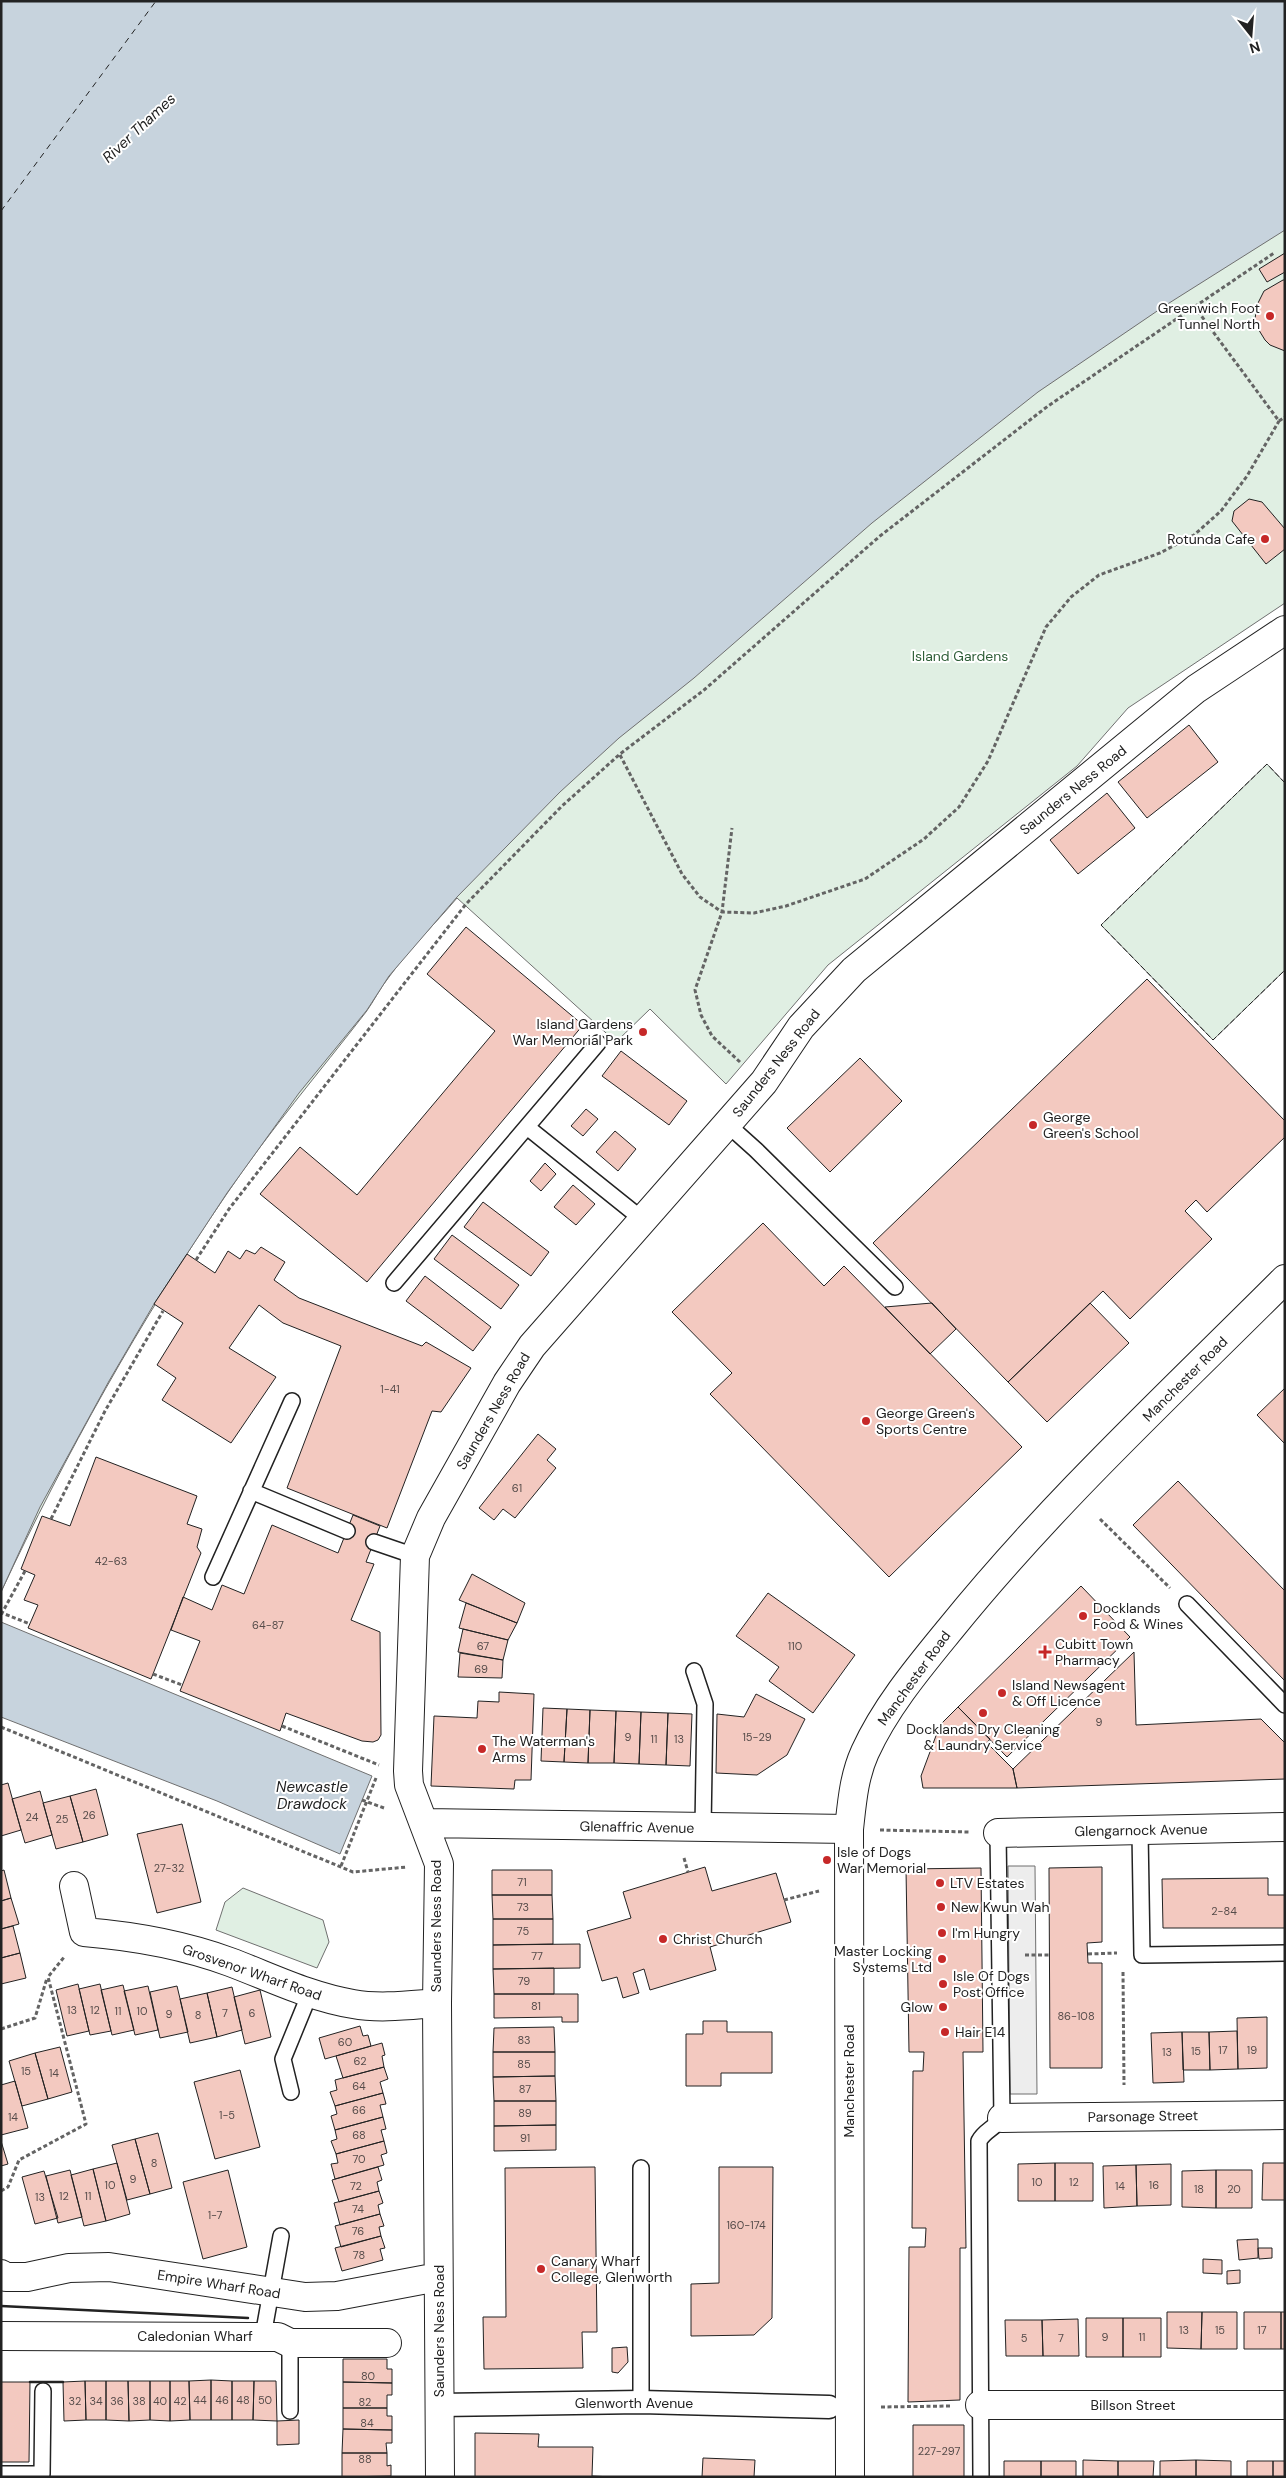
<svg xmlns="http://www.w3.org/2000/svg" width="1286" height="2478" viewBox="0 0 1286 2478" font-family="'DM Sans',sans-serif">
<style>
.green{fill:#e0efe3;stroke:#6f6f6f}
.parking{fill:#ededed;stroke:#6f6f6f}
.water{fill:#c7d3dd;stroke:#6f6f6f}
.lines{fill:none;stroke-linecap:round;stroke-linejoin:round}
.ferry{stroke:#222;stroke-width:1;stroke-dasharray:6 5;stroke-linecap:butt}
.building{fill:#f3c9c0;stroke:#222}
.service-casing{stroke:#222;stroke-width:18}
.pedestrian-casing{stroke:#222;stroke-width:25}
.minor-casing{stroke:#222;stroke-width:30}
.primary-casing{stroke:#222;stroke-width:30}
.path{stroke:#646464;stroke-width:3;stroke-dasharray:4 2.5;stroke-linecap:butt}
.service{stroke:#fff;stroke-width:15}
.pedestrian{stroke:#fff;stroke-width:22}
.minor{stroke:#fff;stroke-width:28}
.primary{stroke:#fff;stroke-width:28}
.fence{stroke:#222;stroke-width:1;stroke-dasharray:6 2.5;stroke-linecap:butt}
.wall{stroke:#222;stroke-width:2.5}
.poi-dot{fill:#c62828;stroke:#fff;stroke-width:2}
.labels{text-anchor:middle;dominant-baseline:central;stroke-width:4;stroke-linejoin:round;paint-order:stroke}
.number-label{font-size:11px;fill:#564c4a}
.poi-label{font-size:14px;fill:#222;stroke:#fff;text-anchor:start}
.park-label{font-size:14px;fill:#2f5e38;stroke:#fff}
.street-label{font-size:14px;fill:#222;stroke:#fff}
.water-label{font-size:15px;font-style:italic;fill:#222;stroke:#fff}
</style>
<rect width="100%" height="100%" fill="#fff"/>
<path class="green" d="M1285 51V603L1128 708 1077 766 828 965 726 1084 650 1009 616 1042 457 898C435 924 409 949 389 977 380 988 374 1001 366 1012 319 1073 269 1131 226 1195 140 1321 66 1453 1 1592V1294Z
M1267 764 1285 783V970L1213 1040 1101 925Z
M243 1888 323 1920 329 1942 317 1968 216 1930 225 1902Z"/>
<path class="parking" d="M1008 1866H1035L1037 2094H1010Z"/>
<path class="water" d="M1 1H1285V230L1166 305 1038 392 872 523 694 678 619 738 560 792 457 897 389 976 367 1010 299 1093 227 1193 154 1304 109 1381 40 1507 1 1592Z
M1 1622 372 1776 340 1854 217 1801 1 1717Z"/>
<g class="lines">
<path class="ferry" d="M1 211 156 1"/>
</g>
<path class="building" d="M1285 253V272L1267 282 1259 269Z
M1283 280H1285V351L1270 345 1265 340 1257 327 1255 319 1257 305 1264 291Z
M1249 499 1262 502 1285 529V549L1266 564 1232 521 1234 511Z
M1189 725 1218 762 1147 818 1118 782Z
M1107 793 1135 828 1078 874 1050 840Z
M466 927 583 1025 367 1282 260 1194 300 1147 357 1195 495 1031 427 974Z
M1147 979 1285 1121V1137L1207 1212 1196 1200 1185 1211 1212 1239 1130 1319 1103 1291 1008 1382 873 1243Z
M621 1051 687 1101 669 1125 602 1076Z
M860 1058 902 1101 830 1172 787 1128Z
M586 1109 598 1119 583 1136 571 1126Z
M615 1131 636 1149 618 1171 596 1152Z
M545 1163 556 1174 541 1191 530 1181Z
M573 1185 595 1204 576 1225 554 1207Z
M483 1202 549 1252 531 1276 464 1227Z
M763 1223 824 1286 844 1266 1022 1447 889 1577 710 1394 732 1373 672 1312Z
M452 1235 519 1285 501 1309 434 1259Z
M261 1247 285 1262 274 1280 299 1298 422 1346 426 1342 471 1368 441 1412 432 1411 387 1528 287 1488 341 1346 283 1323 259 1305 229 1348 276 1377 231 1443 162 1400 176 1378 157 1365 183 1323 154 1304 187 1254 215 1273 228 1251 240 1259 246 1250 255 1254Z
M425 1276 491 1327 473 1351 406 1301Z
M932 1303 956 1329 930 1354 885 1307Z
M1090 1303 1129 1343 1047 1422 1008 1382Z
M1285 1388V1444L1257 1415Z
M538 1434 556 1449 547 1460 556 1468 515 1518 503 1509 494 1520 479 1508Z
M96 1457 197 1496 187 1524 202 1529 197 1547 201 1553 151 1679 28 1628 38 1605 24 1600 35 1575 21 1569 42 1516 70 1526Z
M1178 1481 1285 1591V1681L1133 1525Z
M353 1515 380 1526 366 1562 374 1564 351 1620 380 1632 381 1735 378 1740 373 1742 362 1741 286 1713 280 1731 180 1691 200 1641 171 1630 183 1597 212 1610 222 1585 244 1594 272 1525 338 1553Z
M472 1574 525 1603 517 1623 459 1600Z
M1081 1586 1130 1637 1007 1757 958 1707Z
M768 1593 855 1655 813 1713 769 1681 779 1667 736 1636Z
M466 1603 517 1623 508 1640 459 1628Z
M463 1629 508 1640 503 1660 458 1652Z
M1134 1652 1136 1725 1261 1719 1285 1743V1779L1017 1788 1013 1769Z
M460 1653 503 1660 502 1678 458 1677Z
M499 1692 534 1694 531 1780H515L514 1789 431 1786 434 1716 477 1718 478 1701 499 1702Z
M756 1694 805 1719 787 1755 757 1775 716 1773 717 1714 744 1717Z
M958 1707 990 1739 987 1743 1013 1769 1017 1788H923L921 1776 940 1725Z
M543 1708 567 1709 564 1762 541 1761Z
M567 1709 590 1710 588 1763 564 1762Z
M590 1710 616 1711 614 1763H588Z
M616 1711 641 1712 639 1764 614 1763Z
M641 1712 668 1713 666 1765 639 1764Z
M668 1713 692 1714 690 1766 666 1765Z
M8 1783 21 1830 1 1836V1785Z
M96 1789 108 1835 83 1842 70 1796Z
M40 1791 52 1835 25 1843 12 1799Z
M70 1796 83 1842 56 1849 43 1803Z
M182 1824 201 1902 157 1913 137 1834Z
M705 1867 712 1891 776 1873 791 1922 710 1947 716 1970 650 1990 644 1969 633 1973 639 1993 623 1998 617 1977 602 1981 587 1931 631 1918 623 1892Z
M1102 1867V1942L1087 1943 1088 1963H1102V2068H1050L1049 1868Z
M981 1868 983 2052H963L966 2248H960V2400L908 2402 909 2247H925L926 2228H912L913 2071H923L924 2052H909L906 1869Z
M4 1870 11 1898 1 1901V1871Z
M492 1870H552V1895H492Z
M1268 1878V1895H1285V1928H1163L1162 1879Z
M492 1895H552L553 1919H493Z
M11 1898 19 1924 1 1929V1901Z
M493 1919H553V1944L493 1945Z
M13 1926 20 1953 1 1958V1929Z
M580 1944V1968L493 1969V1945Z
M20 1953 26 1978 1 1984V1958Z
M554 1968V1994H494L493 1969Z
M78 1984 89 2031 67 2036 56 1990Z
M100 1984 111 2031 90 2035 79 1989Z
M123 1985 134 2030 112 2035 101 1990Z
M148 1986 158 2030 135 2035 124 1991Z
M177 1986 188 2032 160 2038 150 1992Z
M232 1987 242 2030 217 2037 207 1993Z
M260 1990 271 2037 245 2044 234 1997Z
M207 1993 217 2037 190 2043 180 1999Z
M494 1994H578V2022H562V2017L494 2018Z
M1267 2017V2068L1238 2069 1237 2018Z
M703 2021H727V2032H772V2073H721V2086H686V2034H703Z
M360 2026 363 2036 368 2035 371 2046 325 2059 319 2038Z
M554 2027 555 2052H493L494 2028Z
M1237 2031 1238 2069 1210 2070 1209 2032Z
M1182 2032 1184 2082 1153 2083 1151 2033Z
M1182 2032H1209L1210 2070H1183Z
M382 2043 385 2055 382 2056 384 2067 343 2078 336 2056Z
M60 2047 72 2092 48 2099 35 2053Z
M493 2052H555V2076L493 2077Z
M35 2053 48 2099 22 2106 9 2061Z
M384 2067 388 2079 380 2082 383 2093 335 2106 330 2092 337 2090 335 2080Z
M240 2070 260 2147 215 2159 194 2082Z
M555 2076 556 2101H494L493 2077Z
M15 2081 28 2128 1 2135V2085Z
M383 2093 386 2104 380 2105 383 2117 335 2130 331 2116 337 2114 335 2106Z
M494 2101H556V2125L494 2126Z
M383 2117 386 2129 381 2130 384 2141 336 2154 331 2141 337 2139 335 2130Z
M556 2125V2150L494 2151V2126Z
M158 2133 172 2188 150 2194 135 2139Z
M135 2139 150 2194 127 2200 112 2145Z
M1 2141 8 2164 1 2166Z
M384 2141 387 2153 381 2155 384 2165 335 2179 331 2164 338 2163 336 2154Z
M117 2163 130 2214 106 2221 93 2169Z
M1055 2163V2201H1018V2164Z
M1055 2163H1093V2201H1055Z
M1263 2163H1285V2200H1262Z
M1171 2164V2205L1137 2206 1136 2165Z
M1136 2165 1137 2206 1104 2208 1103 2166Z
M378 2167 382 2180 377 2182 379 2191 339 2202 332 2180Z
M595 2167 597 2332H582L583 2368 484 2369 483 2317H506L505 2168Z
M719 2167H773L772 2318 754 2335 691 2336V2284L719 2283Z
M93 2169 106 2221 84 2226 71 2175Z
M70 2170 82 2217 58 2223 46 2176Z
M228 2170 247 2247 203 2259 183 2182Z
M1216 2170V2208L1182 2207V2171Z
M1216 2170H1252V2208H1216Z
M44 2171 58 2218 35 2224 22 2177Z
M379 2191 383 2203 378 2205 380 2214 340 2225 334 2203Z
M380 2214 384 2226 379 2227 381 2236 341 2247 335 2226Z
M381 2236 385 2248 380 2249 383 2260 342 2271 335 2248Z
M1258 2239V2258L1239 2260 1237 2240Z
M1258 2248H1272V2258L1259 2259Z
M1203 2259 1222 2260V2274L1203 2273Z
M1240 2270V2283L1227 2284V2271Z
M1167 2312H1202L1201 2349 1167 2348Z
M1202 2312H1237V2349H1201Z
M1244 2312H1281V2349H1244Z
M1281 2312H1285V2349H1281Z
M1086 2318H1123V2357H1086Z
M1123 2318H1161V2357H1123Z
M1078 2319 1079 2356H1043L1042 2320Z
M1005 2320H1042L1043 2356H1006Z
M627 2347 628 2362 618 2373 612 2372V2348Z
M343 2359H387V2369H392V2383L343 2382Z
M211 2380V2420H190L189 2381Z
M211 2380 232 2381V2420H211Z
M85 2381 86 2420 64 2421 63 2382Z
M85 2381H106V2420H86Z
M106 2381H128L129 2421 106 2420Z
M128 2381H150V2420L129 2421Z
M150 2381H170V2421L150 2420Z
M170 2381H189L190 2420 170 2421Z
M232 2381H254L253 2420H232Z
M254 2381H276L277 2421 253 2420Z
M1 2382H30L29 2462H1Z
M343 2382 392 2383V2395H387V2408H343Z
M343 2408H387V2416H392V2430L343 2429Z
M299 2420V2444L277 2445V2421Z
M913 2425H964V2477H913Z
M343 2429 392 2430V2443H386L387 2453H342Z
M475 2433 539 2434 538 2447H593L592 2476 613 2477H475Z
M342 2453H387V2466L391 2465V2476L342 2477Z
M703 2458 755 2460 754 2477H702Z
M1083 2460 1118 2461V2477H1083Z
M1196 2460 1231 2461V2477H1196Z
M1196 2460V2477H1160V2461Z
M1004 2461H1041V2477H1004Z
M1041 2461H1076V2477H1041Z
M1118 2461H1154L1153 2477H1118Z
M1247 2461H1273V2477H1247Z
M1273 2461H1285V2477H1273Z"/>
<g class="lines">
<g class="service-casing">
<path id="service" d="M727 1124 756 1150 895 1287
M527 1127 643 1220
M394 1283 598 1043
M251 1491 347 1531
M374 1542 415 1556
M213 1577 292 1401
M1187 1604 1285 1705
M694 1671 705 1704 703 1828
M1140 1831 1142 1955 1285 1953
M291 2092 283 2059 310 1993
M641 2168V2402
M263 2336 281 2236
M290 2411V2343
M1 2474H42L43 2391
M981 2477 979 2141C984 2131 995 2128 1002 2118L998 1833"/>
</g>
<g class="pedestrian-casing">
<path id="pedestrian" d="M439 2405 641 2402 829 2407"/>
</g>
<g class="minor-casing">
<path id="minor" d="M425 1823 849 1829
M998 1833 1285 1827
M74 1886 84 1932C133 1936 184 1945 230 1962 270 1977 310 1997 353 2004 380 2009 410 2005 437 2003
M1002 2118 1285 2115
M1 2274 6 2277H27L69 2268 109 2267 305 2297 337 2296 438 2277
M1 2336 278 2337 290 2343H387
M980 2405H1285
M440 2477 437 2003 439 1864 409 1785 408 1771 415 1556 431 1518 507 1383 532 1346 764 1082 801 1027 854 970 1196 689 1285 630"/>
</g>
<g class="primary-casing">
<path id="primary" d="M850 2477 849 1829C852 1802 854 1776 865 1752 886 1706 920 1666 951 1628 1052 1503 1171 1393 1285 1279"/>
</g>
<path class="path" d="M1194 306 1279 421 1285 417
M620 755 682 874 700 897 722 912 732 828
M740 1062 712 1036 701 1015 695 990 722 912 754 913 786 906 865 879 924 839 959 807 988 761 1046 627 1071 597 1099 575 1160 553 1194 535 1221 511 1247 476 1279 421
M196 1260 229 1209 466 904 562 806 620 754 704 690 880 536 1048 406 1274 253
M51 1519 105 1411 163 1311
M1100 1519 1170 1588
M25 1571 2 1613 30 1624
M153 1674 182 1685
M282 1726 379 1765
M1 1727 353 1872 407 1867
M362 1800 384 1808
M880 1830 969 1832
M684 1858 688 1872
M341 1866 376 1778
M784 1900 819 1891
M1088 1954 1117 1953
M1025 1955H1050
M1123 1972 1124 2085
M1 2029 35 2018 47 1978
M1 2191 8 2187 19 2160 86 2124 48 1977 65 1956
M881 2407 950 2406"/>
<use href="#service" class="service"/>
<use href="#pedestrian" class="pedestrian"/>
<use href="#minor" class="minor"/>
<use href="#primary" class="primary"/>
<path class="fence" d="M1285 783 1267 764 1101 925 1213 1040 1285 970"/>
<path class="wall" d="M1 2306 248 2318
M30 2382H63"/>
</g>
<g class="poi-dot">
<circle cx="1270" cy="316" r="5"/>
<circle cx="1265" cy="539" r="5"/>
<circle cx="643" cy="1032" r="5"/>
<circle cx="1033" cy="1125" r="5"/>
<circle cx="866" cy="1421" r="5"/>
<circle cx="1083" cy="1616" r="5"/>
<path d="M1042.5 1644.5h5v5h5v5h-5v5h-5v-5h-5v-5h5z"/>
<circle cx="1002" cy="1693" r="5"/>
<circle cx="983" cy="1713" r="5"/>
<circle cx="482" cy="1749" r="5"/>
<circle cx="827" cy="1860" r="5"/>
<circle cx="940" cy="1883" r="5"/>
<circle cx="941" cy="1907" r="5"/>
<circle cx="942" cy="1933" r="5"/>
<circle cx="663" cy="1939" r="5"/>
<circle cx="942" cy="1959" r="5"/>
<circle cx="943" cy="1984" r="5"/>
<circle cx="943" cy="2007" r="5"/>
<circle cx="945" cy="2032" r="5"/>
<circle cx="541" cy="2269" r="5"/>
</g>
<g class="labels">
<g class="number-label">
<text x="390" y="1389">1-41</text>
<text x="517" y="1488">61</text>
<text x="111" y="1561">42-63</text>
<text x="268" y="1625">64-87</text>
<text x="483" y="1646">67</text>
<text x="795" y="1646">110</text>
<text x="481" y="1669">69</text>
<text x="1099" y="1722">9</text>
<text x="628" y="1737">9</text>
<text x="757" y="1737">15-29</text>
<text x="654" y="1739">11</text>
<text x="679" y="1739">13</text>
<text x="89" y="1815">26</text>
<text x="32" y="1817">24</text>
<text x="62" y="1819">25</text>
<text x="169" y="1868">27-32</text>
<text x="522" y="1882">71</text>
<text x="523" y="1907">73</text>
<text x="1224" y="1911">2-84</text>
<text x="523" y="1931">75</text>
<text x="537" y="1956">77</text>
<text x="524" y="1981">79</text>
<text x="536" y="2006">81</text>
<text x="72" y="2010">13</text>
<text x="95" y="2010">12</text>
<text x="118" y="2011">11</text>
<text x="142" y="2011">10</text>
<text x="225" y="2013">7</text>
<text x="252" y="2013">6</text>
<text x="169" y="2014">9</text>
<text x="198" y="2015">8</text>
<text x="1076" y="2016">86-108</text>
<text x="524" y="2040">83</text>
<text x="345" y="2042">60</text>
<text x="1223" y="2050">17</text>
<text x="1252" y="2050">19</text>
<text x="1196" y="2051">15</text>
<text x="1167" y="2052">13</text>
<text x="360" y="2061">62</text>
<text x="524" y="2064">85</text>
<text x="26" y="2071">15</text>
<text x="54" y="2073">14</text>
<text x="359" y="2086">64</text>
<text x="525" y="2089">87</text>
<text x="359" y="2110">66</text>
<text x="525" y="2113">89</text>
<text x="227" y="2115">1-5</text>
<text x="13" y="2117">14</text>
<text x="359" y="2135">68</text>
<text x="525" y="2138">91</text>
<text x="359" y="2159">70</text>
<text x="154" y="2163">8</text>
<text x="133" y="2179">9</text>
<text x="1037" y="2182">10</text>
<text x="1074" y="2182">12</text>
<text x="110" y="2185">10</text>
<text x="1154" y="2185">16</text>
<text x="356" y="2186">72</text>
<text x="1120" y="2186">14</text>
<text x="1199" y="2189">18</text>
<text x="1234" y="2189">20</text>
<text x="64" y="2196">12</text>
<text x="88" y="2196">11</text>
<text x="40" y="2197">13</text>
<text x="358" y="2209">74</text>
<text x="215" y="2215">1-7</text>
<text x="746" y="2225">160-174</text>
<text x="358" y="2231">76</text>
<text x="359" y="2255">78</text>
<text x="1184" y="2330">13</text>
<text x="1220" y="2330">15</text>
<text x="1262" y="2330">17</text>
<text x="1105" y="2337">9</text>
<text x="1142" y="2337">11</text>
<text x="1024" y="2338">5</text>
<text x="1061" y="2338">7</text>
<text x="368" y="2376">80</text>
<text x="200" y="2400">44</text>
<text x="222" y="2400">46</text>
<text x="243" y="2400">48</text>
<text x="265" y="2400">50</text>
<text x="75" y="2401">32</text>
<text x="96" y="2401">34</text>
<text x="117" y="2401">36</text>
<text x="139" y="2401">38</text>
<text x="160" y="2401">40</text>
<text x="180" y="2401">42</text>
<text x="365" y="2402">82</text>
<text x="367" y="2423">84</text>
<text x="939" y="2451">227-297</text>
<text x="365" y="2459">88</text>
</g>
<g class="poi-label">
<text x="1260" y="308" text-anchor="end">Greenwich Foot<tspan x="1260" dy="16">Tunnel North</tspan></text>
<text x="1255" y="539" text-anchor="end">Rotunda Cafe</text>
<text x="633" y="1024" text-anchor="end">Island Gardens<tspan x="633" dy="16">War Memorial Park</tspan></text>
<text x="1043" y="1117">George<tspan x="1043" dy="16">Green's School</tspan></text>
<text x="876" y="1413">George Green's<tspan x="876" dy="16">Sports Centre</tspan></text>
<text x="1093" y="1608">Docklands<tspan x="1093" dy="16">Food &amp; Wines</tspan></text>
<text x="1055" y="1644">Cubitt Town<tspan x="1055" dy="16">Pharmacy</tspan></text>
<text x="1012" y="1685">Island Newsagent<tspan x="1012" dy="16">&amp; Off Licence</tspan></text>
<text x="983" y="1729" text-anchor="middle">Docklands Dry Cleaning<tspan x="983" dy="16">&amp; Laundry Service</tspan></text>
<text x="492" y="1741">The Waterman's<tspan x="492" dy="16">Arms</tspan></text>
<text x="837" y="1852">Isle of Dogs<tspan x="837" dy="16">War Memorial</tspan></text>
<text x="950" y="1883">LTV Estates</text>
<text x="951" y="1907">New Kwun Wah</text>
<text x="952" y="1933">I'm Hungry</text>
<text x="673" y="1939">Christ Church</text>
<text x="932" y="1951" text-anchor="end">Master Locking<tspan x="932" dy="16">Systems Ltd</tspan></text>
<text x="953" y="1976">Isle Of Dogs<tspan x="953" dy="16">Post Office</tspan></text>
<text x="933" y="2007" text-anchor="end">Glow</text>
<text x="955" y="2032">Hair E14</text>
<text x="551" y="2261">Canary Wharf<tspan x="551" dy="16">College, Glenworth</tspan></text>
</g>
<g class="park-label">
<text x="960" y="656">Island Gardens</text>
</g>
<g class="street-label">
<text transform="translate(1073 790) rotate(-39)">Saunders Ness Road</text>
<text transform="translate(776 1063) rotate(-52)">Saunders Ness Road</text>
<text transform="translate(1185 1379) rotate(-45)">Manchester Road</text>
<text transform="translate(493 1411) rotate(-60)">Saunders Ness Road</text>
<text transform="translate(914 1678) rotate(-54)">Manchester Road</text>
<text transform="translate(637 1827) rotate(1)">Glenaffric Avenue</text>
<text transform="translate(1141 1830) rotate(-1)">Glengarnock Avenue</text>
<text transform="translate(436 1926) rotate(-90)">Saunders Ness Road</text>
<text transform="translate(252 1972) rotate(19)">Grosvenor Wharf Road</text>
<text transform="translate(849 2081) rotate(-90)">Manchester Road</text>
<text transform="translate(1143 2116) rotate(-1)">Parsonage Street</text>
<text transform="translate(219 2284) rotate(9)">Empire Wharf Road</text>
<text transform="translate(439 2331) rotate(-90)">Saunders Ness Road</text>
<text x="195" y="2336">Caledonian Wharf</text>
<text x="634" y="2403">Glenworth Avenue</text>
<text x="1133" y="2405">Billson Street</text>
</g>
<g class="water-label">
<text transform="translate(139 128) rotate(-43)">River Thames</text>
<text x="312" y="1787">Newcastle<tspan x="312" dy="17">Drawdock</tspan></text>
</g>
</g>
<rect width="1286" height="2478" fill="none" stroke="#222222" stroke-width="5"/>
<g transform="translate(1251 35) rotate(163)" stroke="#ffffff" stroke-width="4" paint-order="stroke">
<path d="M0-4L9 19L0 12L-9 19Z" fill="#222222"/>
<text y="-8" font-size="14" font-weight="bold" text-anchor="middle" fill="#222222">N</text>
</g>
</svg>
